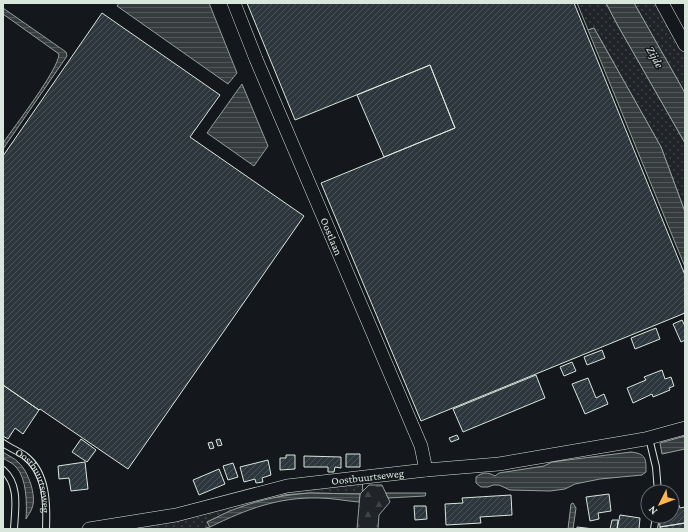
<svg xmlns="http://www.w3.org/2000/svg" width="688" height="532" viewBox="0 0 688 532" font-family="'Crimson Pro',serif">
<style>
.grass{fill:url(#grass-dots);stroke:#939e99}
.forest{fill:url(#forest-firs);stroke:#939e99}
.water{fill:url(#water-rules);stroke:#939e99}
.building{fill:url(#building-hatch);stroke:#d8e6dc}
.lines{fill:none;stroke-linecap:round;stroke-linejoin:round}
.service-casing{stroke:#d8e6dc;stroke-width:8}
.minor-casing{stroke:#d8e6dc;stroke-width:14}
.service{stroke:#14181c;stroke-width:6}
.minor{stroke:#14181c;stroke-width:13}
.labels{text-anchor:middle;dominant-baseline:central;stroke-width:3;stroke-linejoin:round;paint-order:stroke}
.street-label{font-size:11px;fill:#d8e6dc;stroke:#14181c}
.water-label{font-size:12px;font-style:italic;fill:#d8e6dc;stroke:#14181c}
</style>
<defs>
<pattern id="grass-dots" width="8" height="8" patternUnits="userSpaceOnUse"><rect width="8" height="8" fill="#202428"/><path d="M2 2h.1M6 6h.1" fill="none" stroke="#404447" stroke-width="1.8" stroke-linecap="round"/></pattern>
<pattern id="forest-firs" width="22" height="20" patternUnits="userSpaceOnUse"><rect width="22" height="20" fill="#202428"/><path d="M5 1l3.5 6h-7zM16 11l3.5 6h-7z" fill="#404447"/></pattern>
<pattern id="water-rules" width="6" height="5" patternUnits="userSpaceOnUse"><rect width="6" height="5" fill="#363b3e"/><path d="M0 2.5h6" fill="none" stroke="#525759"/></pattern>
<pattern id="building-hatch" width="6" height="6" patternUnits="userSpaceOnUse"><rect width="6" height="6" fill="#2c363c"/><path d="M-1 1l2-2M0 6l6-6M5 7l2-2" fill="none" stroke="#4a5358"/></pattern>
</defs>
<rect width="100%" height="100%" fill="#14181c"/>
<path class="grass" d="M577 3H606L617 24 685 143V212L661 147 594 28 588 30Z
M634 3H657L685 52V93Z
M362 482 363 492 360 494 309 493 284 495 220 516 207 522 210 527 202 529H118L278 492Z"/>
<path class="forest" d="M369 485H382L390 502 379 515 378 529H357L360 494Z"/>
<path class="water" d="M119 3H209L237 73 228 84 117 6Z
M606 3H634L685 93V143L617 24Z
M3 8 66 52 67 56 3 149V143C14 127 59 69 59 54L3 14Z
M594 28 661 147 685 212V267L588 30Z
M242 84 268 146 254 166 207 133Z
M685 436V449L662 454 660 443Z
M3 452C8 456 15 458 19 463 28 471 37 496 32 508 31 512 28 515 26 519 27 505 27 478 16 467 13 463 7 461 3 458Z
M631 452C646 454 646 458 646 472L642 475 600 479 575 484 565 489 550 491 510 490 499 485H493L488 487H481L476 483V477C483 472 488 472 495 476L499 473 544 466 552 462Z
M309 493 360 494 359 502C346 501 332 498 319 498 278 497 247 509 210 527L207 522C217 518 227 511 238 508 262 499 284 495 309 493Z
M386 493H426L425 496 388 498Z
M573 503 576 508 573 529H568L571 504Z"/>
<path class="building" d="M247 3H574L685 275V313L421 421 321 183 455 128 430 65 295 120Z
M102 13 220 95 190 137 304 216 128 469 40 409 39 410 3 385V156Z
M430 65 455 128 384 157 357 95Z
M682 320 685 326V340L681 342 673 324Z
M656 328 660 339 635 349 631 338Z
M602 350 605 358 587 365 584 357Z
M572 362 576 371 564 376 560 367Z
M662 370 665 379 671 377 674 386 669 388 670 390 653 397 652 394 633 403 627 388 646 380 644 377Z
M536 375 545 398 463 432 453 409Z
M588 378 596 398 604 394 608 404 585 414 572 384Z
M3 385 39 410 23 434 15 428 8 439 3 436Z
M457 435 459 439 451 442 449 438Z
M81 439 96 450 87 462 72 452Z
M220 439 222 445 218 446 216 440Z
M212 442 214 448 210 449 208 443Z
M346 454H360V467H346Z
M286 455H295V469L280 470V458H286Z
M304 456 341 457V468L335 467 334 472H328V467H304Z
M268 460 271 475 262 478 263 482 256 483 255 479 244 482 240 467Z
M85 462 88 489 71 491 69 478 59 479 58 466Z
M233 463 238 477 228 480 223 466Z
M219 469 225 484 199 495 193 480Z
M609 494 611 511 598 513 599 519 590 521 586 497Z
M511 495 512 515 480 517 481 523 446 525 445 504 463 503 462 498Z
M679 505 680 508 685 507V523L660 527 659 516H672V506Z
M414 506H426L427 519 415 520Z
M620 515 640 518 639 529H617Z
M612 520H618L617 529H610Z
M685 523V529H660V527Z
M577 527 594 529H577Z"/>
<g class="lines">
<g class="service-casing">
<g id="service">
<path d="M649 438 656 467 658 492"/>
<path id="s1" d="M3 443C10 448 18 451 25 456 47 473 47 504 46 529"/>
<path d="M3 470C20 485 15 509 14 529"/>
<path d="M654 529 656 516"/>
</g>
</g>
<g class="minor-casing">
<g id="minor">
<path id="s2" d="M234 3 256 59 421 446 426 470"/>
<path d="M662 3 685 45"/>
<path id="s3" d="M89 529 176 515 287 486 426 470 499 464 645 439 685 428"/>
</g>
</g>
<use href="#service" class="service"/>
<use href="#minor" class="minor"/>
</g>
<g class="labels">
<g class="street-label">
<text stroke="none"><textPath href="#s2" startOffset="253">Oostlaan</textPath></text>
<text stroke="none"><textPath href="#s3" startOffset="284">Oostbuurtseweg</textPath></text>
<text stroke="none"><textPath href="#s1" startOffset="52">Oostbuurtseweg</textPath></text>
</g>
<g class="water-label">
<text transform="translate(655 57) rotate(61)">Zijde</text>
</g>
</g>
<rect width="688" height="532" fill="none" stroke="#d8e6dc" stroke-width="8"/>
<g transform="translate(660 504) rotate(228)"><circle r="19" fill="#14181c" stroke="#626a69"/>
<path d="M0-3L7 15L0 10L-7 15Z" fill="#ffb74d"/>
<text y="-6" font-size="11" font-weight="bold" text-anchor="middle" fill="#d8e6dc">N</text>
</g>
</svg>
